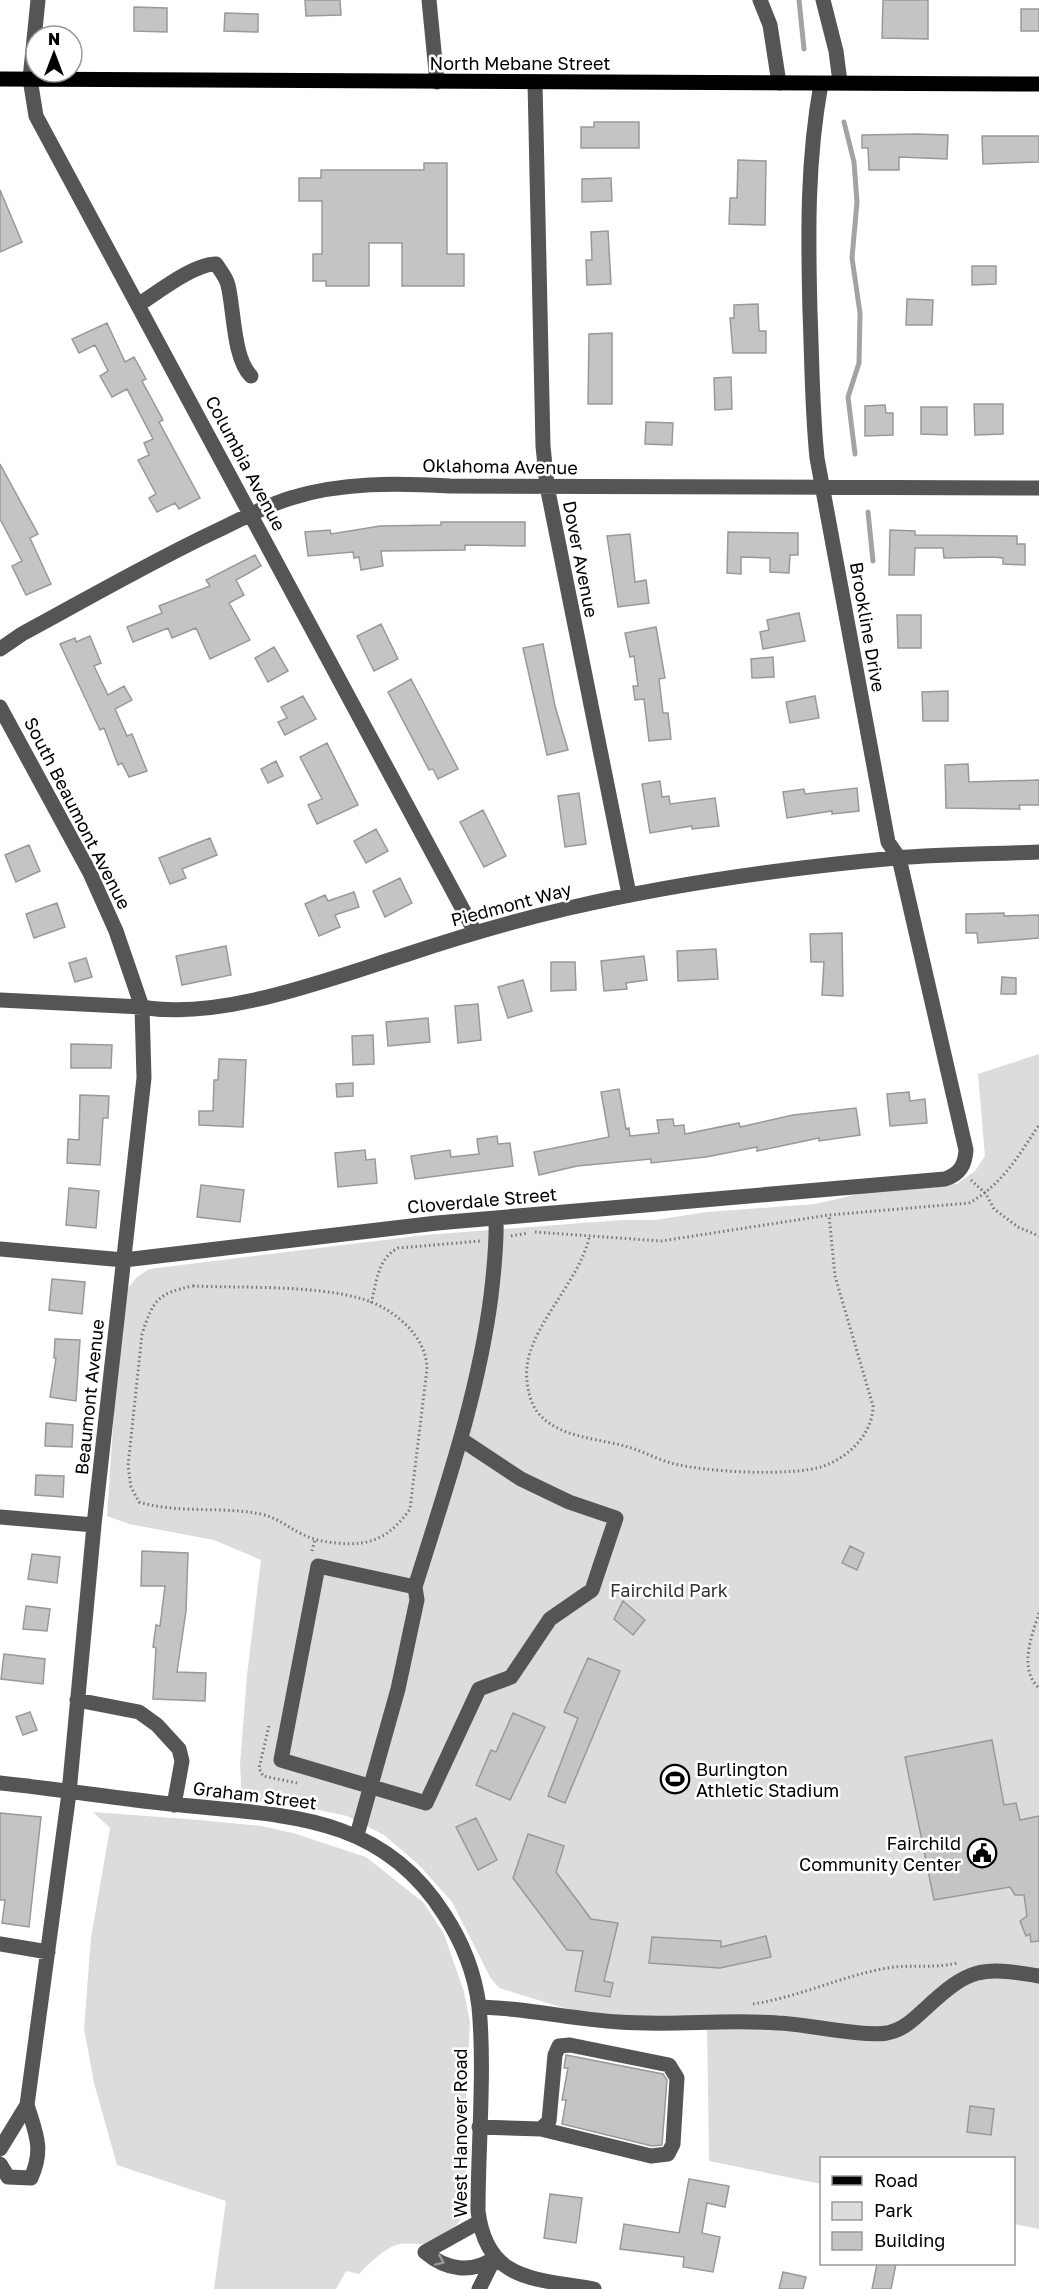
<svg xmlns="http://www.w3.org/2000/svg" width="1039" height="2289" viewBox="0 0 1039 2289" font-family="'Golos Text',sans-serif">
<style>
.green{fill:#dcdcdc}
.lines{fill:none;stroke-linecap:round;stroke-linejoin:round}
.stream{stroke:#a3a3a3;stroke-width:5}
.building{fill:#c4c4c4;stroke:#999;stroke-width:1.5}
.path{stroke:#777;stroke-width:3;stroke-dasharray:1.5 3;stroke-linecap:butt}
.minor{stroke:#555;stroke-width:15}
.major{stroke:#000;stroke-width:15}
.oneway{stroke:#999}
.labels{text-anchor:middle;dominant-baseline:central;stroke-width:5;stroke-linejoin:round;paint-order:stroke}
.street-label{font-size:18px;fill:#000;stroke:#fff}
.park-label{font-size:18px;fill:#333;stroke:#fff}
.poi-label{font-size:18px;fill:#000;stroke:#fff;text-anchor:start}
</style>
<rect width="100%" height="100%" fill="#fff"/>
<path class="green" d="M1039 1054V2229L1014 2224V2158H822L821 2184 709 2161 707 2019 677 2015 632 2017 570 2010 499 1988 490 1977 452 1902 419 1865 384 1835 347 1816 295 1805 242 1799 240 1765 247 1675 261 1560 214 1540 129 1524 107 1516 117 1367 128 1288 137 1277 149 1269 425 1235 622 1220H655L707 1212 815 1204 876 1190 957 1184 975 1171 985 1156 978 1074Z
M93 1812 199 1820 261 1826 293 1833 366 1857 424 1903 444 1934 464 1992 470 2022 466 2095V2204C464 2220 449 2236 434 2242 422 2247 408 2241 396 2245 381 2251 370 2263 359 2274L346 2271 336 2289H214L226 2201 117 2165 94 2083 84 2028 91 1938 110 1828Z"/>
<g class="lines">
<path class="stream" d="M799 0 804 49
M844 122 854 162 857 202 852 258 860 313 859 363 848 397 855 454
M868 512 873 561"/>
</g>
<path class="building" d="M305 0H340L341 15 306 16Z
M883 0H928V39L882 38Z
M134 7 167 8V32L134 31Z
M1021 9H1039V31H1021Z
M225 13 258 14V32L224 31Z
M594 122H639V148H581V127H594Z
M917 134 948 135 947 159 899 157V170H869L868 148H862V135Z
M982 136H1039V162L983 164Z
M738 160 766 161 765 225 729 224 730 198H737Z
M424 163H447V254H464V286H402V243H369V286H326V281H313V254H322V201H299V178H321V170H424Z
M611 178 612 201 582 202V179Z
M0 190 22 242 0 252Z
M608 231 611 284 587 285 586 260H592L591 232Z
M972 266H996V284L972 285Z
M907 299 933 300 932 325H906Z
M758 304 759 331H766V353H733L730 318H734V305Z
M107 323 125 362 134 357 146 379 142 381 163 420 159 422 200 498 179 509 175 503 157 512 149 498 156 494 138 460 149 455 144 443 153 439 127 389 112 397 100 376 108 371 95 345 79 353 72 339Z
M612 333V404H588L589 334Z
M731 377 732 409 715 410 714 378Z
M974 404H1003V434L975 435Z
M885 405 886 413H893V435L865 436V406Z
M921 407H947V435L921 434Z
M646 422 673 423 672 445 645 444Z
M0 464 38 534 30 538 51 584 26 595 12 566 22 561 0 519Z
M441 522H525V546L465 545V550L381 551 383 566 361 570 359 557 354 558 353 552 308 556 305 532 330 530 331 534 380 526 441 525Z
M890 530 915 531V535L1017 536V544H1025V565L1003 564V558L993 557 944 558 943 548H915L914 575H889Z
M728 532 798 533V555H790L789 573 770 572V558L741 557V574L727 573Z
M630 534 635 582 646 580 649 603 618 607 607 536Z
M255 555 261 566 236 580 244 595 229 603 250 640 210 659 196 628 172 638 168 628 133 642 127 627 162 613 159 606 210 586 206 580Z
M799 613 805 641 763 649 760 632 769 630 767 620Z
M897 615H921V648H898Z
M381 624 398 659 374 671 357 636Z
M656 627 665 678 659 679 663 713H668L671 739 649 741 644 699 635 700 633 686H638L634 656 630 657 625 633Z
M90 636 101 663 94 666 108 695 124 686 132 700 115 709 127 736 132 734 147 771 129 777 122 763 118 765 104 728 100 730 60 644 75 638 76 642Z
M543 644 555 706 568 750 547 755 523 648Z
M274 647 288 671 268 682 255 658Z
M773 657 774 677 752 678 751 659Z
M411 679 458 769 438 779 433 769 429 770 388 692Z
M948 691V721H923L922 692Z
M303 696 316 719 285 735 278 722 287 718 281 707Z
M815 696 819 718 790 723 786 702Z
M327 743 358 805 317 824 308 805 322 799 300 757Z
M276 761 283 776 268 783 261 769Z
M968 764 969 782 1039 780V805H1019L1020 809 946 808 945 765Z
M660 781 662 797 669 796 670 804 715 798 719 826 692 829V826L650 833 642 784Z
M857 788 859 811 832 814V811L787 818 783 792 804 789 805 794Z
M579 793 586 844 565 847 558 796Z
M483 810 506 856 484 867 460 822Z
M376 829 388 851 366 863 354 841Z
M210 838 217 855 182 869 186 878 170 884 159 858Z
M29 845 40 871 16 882 5 855Z
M400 878 412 903 385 917 373 891Z
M354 892 359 907 335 915 340 927 319 936 305 904 325 895 328 901Z
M57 903 65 927 34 938 26 914Z
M1004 913V916L1039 915V938L978 943 977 933H966V914Z
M842 933 843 996 822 995 824 962H811L810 934Z
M226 946 231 975 182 985 176 956Z
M716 949 718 979 678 981 677 951Z
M644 956 647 980 626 983 627 989 604 991 601 961Z
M86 958 92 977 75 982 69 963Z
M551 962H575L576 990 551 991Z
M1002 977 1016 978V994H1001Z
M523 980 532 1011 508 1018 498 987Z
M478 1004 481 1040 458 1043 455 1006Z
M428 1018 430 1042 388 1046 386 1022Z
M373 1035 374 1064 353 1065 352 1036Z
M71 1044 112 1045 111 1068H71Z
M219 1059 246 1060 243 1127 199 1125V1111H213L214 1080H218Z
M353 1083V1096L337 1097 336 1084Z
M619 1089 626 1129 629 1128 630 1136 659 1133 657 1120 673 1119 674 1126 684 1125 685 1134 739 1123 740 1127 793 1115 856 1108 860 1135 819 1141V1138L757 1151V1147L706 1157 651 1163V1159L577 1166 539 1175 534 1152 609 1137 601 1092Z
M909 1092 910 1101 925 1099 927 1123 890 1126 887 1094Z
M80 1095 109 1096 108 1118H103L100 1165 67 1163 68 1139 79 1140Z
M497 1136 498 1144 510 1143 513 1166 415 1179 411 1156 450 1150 451 1157 479 1154 477 1139Z
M365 1150 366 1160 375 1159 377 1183 338 1187 335 1153Z
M201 1185 244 1190 240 1222 197 1217Z
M69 1188 99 1191 96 1228 66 1225Z
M52 1279 85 1282 82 1314 49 1310Z
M55 1339 80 1340 76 1401 50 1397 56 1358H54Z
M46 1423 73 1425 72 1447 45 1446Z
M36 1475 64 1476 63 1497 35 1495Z
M850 1546 864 1553 857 1570 842 1563Z
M142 1551 188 1553 186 1611 177 1672 206 1673 205 1701 153 1699 156 1648 153 1647 156 1625 160 1626 165 1586H141Z
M32 1554 60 1557 57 1583 28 1579Z
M623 1601 645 1620 633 1635 614 1619Z
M26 1606 50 1609 47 1631 23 1629Z
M4 1654 45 1659 43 1684 1 1679Z
M588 1658 620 1671 565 1803 548 1796 578 1718 564 1712Z
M30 1712 37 1730 23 1735 16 1717Z
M513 1713 545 1727 510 1800 476 1785 491 1750 496 1752Z
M992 1740 1004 1805 1016 1803 1020 1820 1039 1816V1941L1031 1942 1030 1934 1026 1936 1020 1921 1027 1916 1024 1895H1015L1010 1887 934 1900 905 1757Z
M0 1813 41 1817 29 1927 2 1923 5 1900H0Z
M476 1818 497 1860 478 1870 456 1827Z
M528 1834 564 1846 556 1872 591 1919 618 1923 604 1981 613 1983 610 1997 575 1991 583 1951 567 1950 513 1878Z
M766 1936 771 1957 720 1968 649 1963 652 1937 721 1941V1947Z
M566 2055 663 2074 667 2080 662 2145 652 2146 562 2124 566 2100H562L568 2068H564Z
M970 2106 994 2109 991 2135 967 2132Z
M689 2179 729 2186 725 2207 707 2203 702 2233 720 2237 713 2272 683 2267 684 2257 620 2249 624 2224 679 2233Z
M550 2194 582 2198 576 2243 544 2238Z
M877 2264H896L891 2289H872Z
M783 2272 806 2277 803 2289H779Z"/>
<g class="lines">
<path class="path" d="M971 1180 986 1194 994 1209 1018 1227 1039 1236
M535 1232 661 1241 829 1215 969 1203C1001 1186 1019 1155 1039 1125
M511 1236 528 1233
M589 1238C578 1286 521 1333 527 1381 528 1394 533 1410 543 1418 564 1438 601 1439 628 1447 643 1451 656 1459 671 1463 703 1472 793 1477 824 1466 849 1457 873 1433 873 1406L835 1276 829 1215
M193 1286C244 1288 310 1285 359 1298 391 1306 427 1335 427 1369L410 1509C391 1536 371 1547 337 1543 325 1542 313 1540 302 1534 287 1527 278 1518 261 1514 221 1506 179 1514 139 1502L131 1487 128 1466 142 1334C153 1300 158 1293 193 1286Z
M371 1303C377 1282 377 1259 398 1248L481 1241
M312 1551 315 1539
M1039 1613C1032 1635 1018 1669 1039 1688
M269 1726 259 1768 263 1776 297 1783
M753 2004C799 1997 842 1976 887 1968 911 1964 933 1969 957 1963"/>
<path class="minor" d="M38 0 30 79 36 116 475 932
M429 0 437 82
M760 0 770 25 779 83
M823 0 836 51 840 82
M535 82 543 446 547 486 629 894
M138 305C157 293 195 263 216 264 220 270 226 277 228 285 234 309 233 358 251 376
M0 649 22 634C85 600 147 564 212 533 238 521 264 506 291 498 342 482 397 483 450 486L1039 488
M0 707 90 873 116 931 142 1007 144 1078 94 1525 69 1793 27 2105 0 2149
M0 1000 142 1007C220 1021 329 979 405 955 459 937 513 921 569 908 677 883 786 868 896 858 944 854 992 854 1039 852
M0 1249 124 1260 437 1223 945 1179C960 1174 965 1165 966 1150L899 858 888 842 817 458C812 409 812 361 810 312 808 235 807 160 821 84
M0 1517 94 1525
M415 1587 318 1566 281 1760 426 1803 479 1689 511 1677 550 1619 592 1590 616 1518 569 1502 521 1479 462 1440
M77 1700 139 1712 157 1725 179 1749 182 1761 174 1805
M0 1783C57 1789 114 1798 171 1804 279 1816 379 1811 444 1914 463 1943 475 1973 479 2007 485 2070 478 2147 478 2211 487 2283 536 2278 594 2289
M357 1835 398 1689 417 1600 415 1587C445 1491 478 1396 491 1296 494 1270 497 1245 496 1218
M0 1944 48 1952
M479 2007C526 2008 572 2019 619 2022 672 2026 725 2019 778 2023 807 2024 862 2037 887 2033 903 2030 913 2020 925 2009 969 1968 980 1966 1039 1976
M479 2127 541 2129 549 2121 555 2055 559 2046 570 2045 669 2065 677 2078 673 2144 668 2154 651 2156 541 2129
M0 2164 8 2177 31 2178C44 2149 36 2134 27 2105
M479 2222 425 2252C446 2270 472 2274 494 2258
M479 2289 493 2261"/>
<path class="major" d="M0 79 1039 84"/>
</g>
<defs><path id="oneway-chevron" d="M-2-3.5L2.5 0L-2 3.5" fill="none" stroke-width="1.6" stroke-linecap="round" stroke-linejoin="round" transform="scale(1.5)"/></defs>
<use class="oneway" href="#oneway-chevron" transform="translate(440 2261) rotate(23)"/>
<defs>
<g id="stadium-ring" transform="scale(1.5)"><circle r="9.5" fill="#fff" stroke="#000" stroke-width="1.5"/><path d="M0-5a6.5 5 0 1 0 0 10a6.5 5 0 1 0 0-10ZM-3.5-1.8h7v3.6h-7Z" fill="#000"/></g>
<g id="civic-ring" transform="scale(1.5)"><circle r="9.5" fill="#fff" stroke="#000" stroke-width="1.5"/><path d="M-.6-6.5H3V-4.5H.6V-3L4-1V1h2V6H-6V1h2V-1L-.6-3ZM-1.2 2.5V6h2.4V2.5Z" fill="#000"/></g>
</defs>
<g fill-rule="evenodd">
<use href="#stadium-ring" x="675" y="1779"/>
<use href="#civic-ring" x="982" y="1853"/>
</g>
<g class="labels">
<g class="street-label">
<text x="520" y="63">North Mebane Street</text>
<text transform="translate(246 463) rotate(62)">Columbia Avenue</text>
<text transform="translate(500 466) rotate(1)">Oklahoma Avenue</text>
<text transform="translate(581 559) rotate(79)">Dover Avenue</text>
<text transform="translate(868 627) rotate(80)">Brookline Drive</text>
<text transform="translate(78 813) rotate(63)">South Beaumont Avenue</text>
<text transform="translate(511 904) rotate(-15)">Piedmont Way</text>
<text transform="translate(482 1200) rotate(-5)">Cloverdale Street</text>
<text transform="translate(89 1397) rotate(-84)">Beaumont Avenue</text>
<text transform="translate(255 1795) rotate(7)">Graham Street</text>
<text transform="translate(460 2133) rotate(-90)">West Hanover Road</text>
</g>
<g class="park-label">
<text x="669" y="1590">Fairchild Park</text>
</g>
<g class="poi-label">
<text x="696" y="1769">Burlington<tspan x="696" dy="21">Athletic Stadium</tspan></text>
<text x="961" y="1843" text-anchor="end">Fairchild<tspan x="961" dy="21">Community Center</tspan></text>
</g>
</g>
<rect x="820" y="2157" width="195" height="108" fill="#ffffff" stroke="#999999" stroke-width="1.5"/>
<rect x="832" y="2176" width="30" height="9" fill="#000000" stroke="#999999" stroke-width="1.5"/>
<text x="874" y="2187" font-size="18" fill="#000000">Road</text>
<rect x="832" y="2202" width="30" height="18" fill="#dcdcdc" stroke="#999999" stroke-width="1.5"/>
<text x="874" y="2217" font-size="18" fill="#000000">Park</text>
<rect x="832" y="2232" width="30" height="18" fill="#c4c4c4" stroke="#999999" stroke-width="1.5"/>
<text x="874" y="2247" font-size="18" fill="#000000">Building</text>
<g transform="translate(54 54)"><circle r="28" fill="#ffffff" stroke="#999999" stroke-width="1.5"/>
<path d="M0-4.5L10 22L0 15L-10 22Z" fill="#000000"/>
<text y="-9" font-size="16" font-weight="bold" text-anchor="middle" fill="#000000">N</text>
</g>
</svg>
